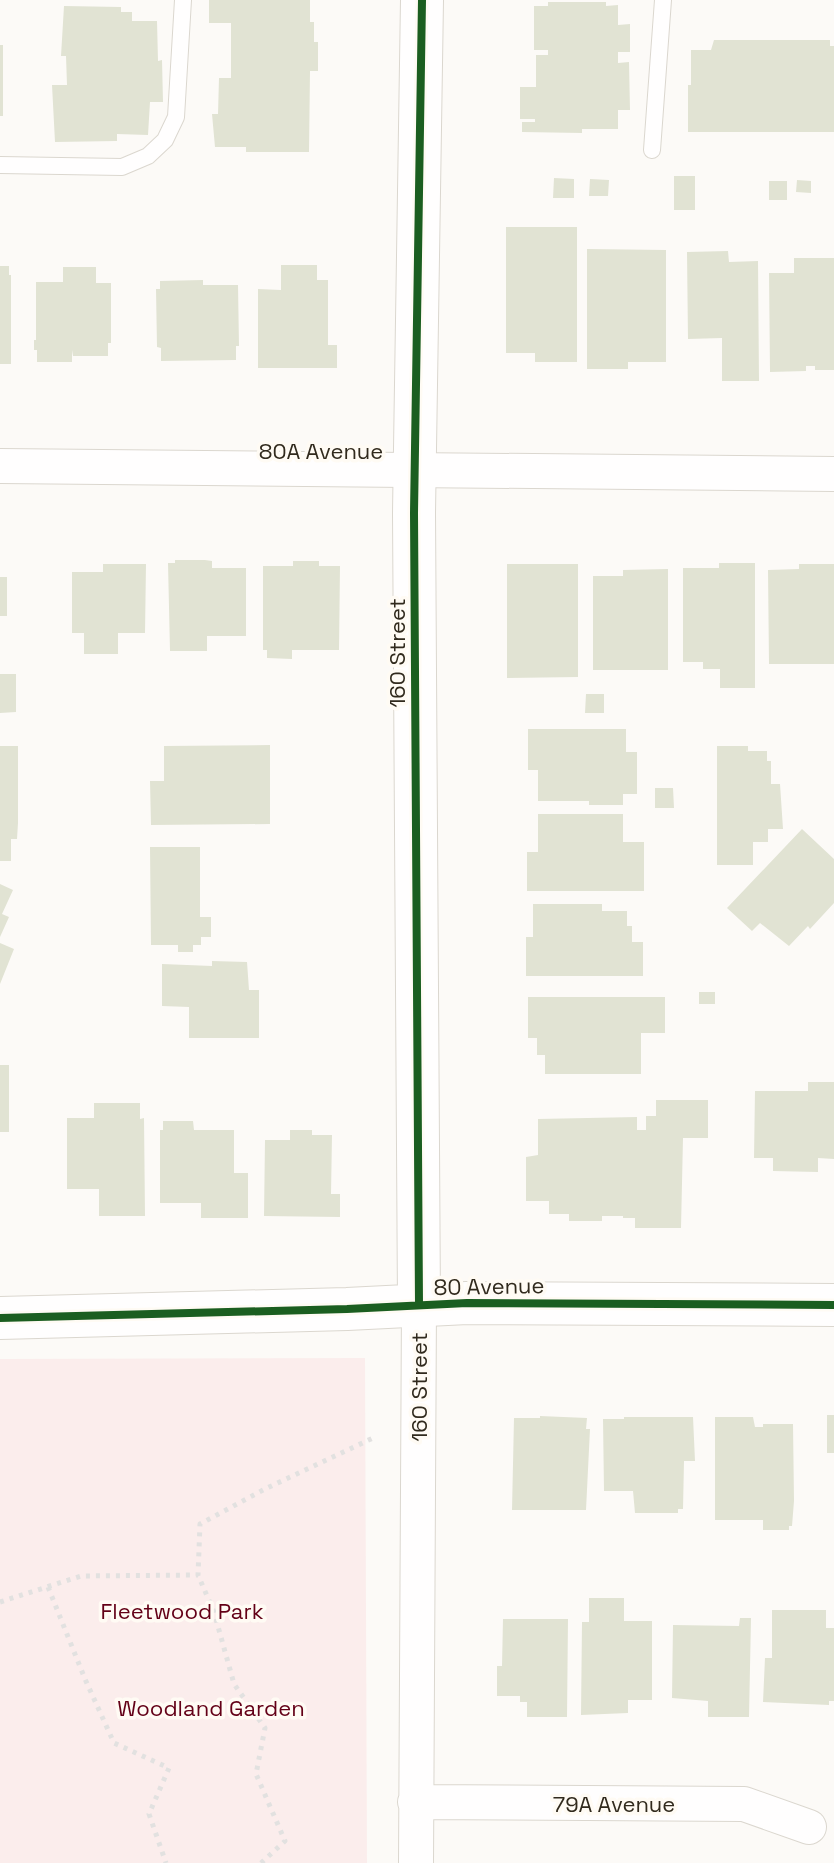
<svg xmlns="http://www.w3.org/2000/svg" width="834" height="1863" viewBox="0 0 834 1863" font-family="'Space Grotesk',sans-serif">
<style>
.green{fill:#fbedec}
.building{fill:#e1e3d3}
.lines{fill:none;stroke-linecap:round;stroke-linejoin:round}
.service-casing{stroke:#dbd7cf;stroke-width:18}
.minor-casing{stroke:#dbd7cf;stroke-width:36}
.tertiary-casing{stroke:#dbd7cf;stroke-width:44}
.path{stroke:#e2e1e0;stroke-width:5;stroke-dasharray:4 6;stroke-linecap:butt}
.service{stroke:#fffefe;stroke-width:16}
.minor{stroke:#fffefe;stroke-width:34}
.tertiary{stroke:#fffefe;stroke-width:42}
.cycleway-casing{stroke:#fffbf4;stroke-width:13}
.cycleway{stroke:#1b5e20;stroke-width:8}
.labels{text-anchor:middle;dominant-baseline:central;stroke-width:7;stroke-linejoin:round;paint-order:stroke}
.street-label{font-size:22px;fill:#312a1d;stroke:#fffbf4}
.park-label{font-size:22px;fill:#630017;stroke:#fffbf4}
</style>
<rect width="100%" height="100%" fill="#fcfaf7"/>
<path class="green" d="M365 1358 367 1863H0V1359Z"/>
<path class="building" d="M209 0H310V22H314V42H318V71H310L309 152H246V147H215L212 114H218L219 78H231V23H209Z
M548 2H606V6L618 5V25L630 24V52H618V63L629 62 630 110H618V129H582V133L522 132V122H535V119H520V87H536V55H548V50H534V6H548Z
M64 6 121 7V12H132V21H157L158 61 162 60 163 102H150L148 135 117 134V141L55 142 52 85H67L66 56H61Z
M714 40H830V46H834V132H688V85H691V50H711Z
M0 45H3V116H0Z
M674 176H695V210H674Z
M554 178 574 179V198H553Z
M590 179 609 180 608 196H589Z
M797 180 811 181V193L796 192Z
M769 181H787V200H769Z
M506 227H577V362H535V353H506Z
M587 249 666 250V362H628V369H587Z
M728 251 729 262 758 261 759 381H722V338L688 339 687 252Z
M794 258H834V370H815V366H806V371L770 372 769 273H794Z
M281 265H317V280H328V345H337V368H258V289L281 290Z
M0 266H9V275H11V364H0Z
M63 267H96V283H111V343H108V356H73L72 350V362H37V350H34V340H36V282H63Z
M203 280V285H238L239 346H236V360L161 361V348L157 347 156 289H160V281Z
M175 560H205L212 561V568H246V636H207V651H170L168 563H175Z
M293 561H319V566H340L339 650H292V659L267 658V650H263V566H293Z
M719 563H755V688H720V669H703V662H683V568H719Z
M103 564H146L145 633H118V654H84V633H72V572H103Z
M507 564H578V677L507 678Z
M799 564H834V664H769L768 570 799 569Z
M668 569V670H593V576H623V570Z
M0 577H7V616H0Z
M0 674H16V712L0 713Z
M586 694H604V713H585Z
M528 729H626V752H637V794H623V805H589V801H538V770H528Z
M270 745V824L151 825 150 781H164V746Z
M0 746H18V823L17 839H11V861H0Z
M717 746H748V751H767V761H771V784H780L783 829H768V842H753V865H717Z
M655 788H673L674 808H655Z
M538 814H623V842H644V891H527V852H538Z
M802 829 834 859V903L810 929 808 926 789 946 760 923 752 931 727 908Z
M150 847H200V917H211V937H201V945H193V952H178V945H151Z
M0 884 13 890 2 914 9 917 0 937Z
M533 904H602V911H627V926H632V942H643V976H526V937H533Z
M0 943 14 949 0 984Z
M212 961 247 962 249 990H259V1038H189V1007L162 1006V964L212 966Z
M699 992H715V1004H699Z
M528 997H665V1033H641V1074H545V1055H537V1038H528Z
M0 1065H9V1132H0Z
M808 1082H834V1159L818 1158V1172L773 1171V1158H754L755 1091H808Z
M656 1100H708V1138H683L681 1228H635V1218H623V1216H602V1221H569V1214H549V1201H526V1157L538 1155V1119L637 1117V1130H646V1116H656Z
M94 1103H140V1119L144 1118 145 1216H99V1189H67V1118H94Z
M163 1121H193L194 1130H234V1173H248V1218H201V1203H160V1130H163Z
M290 1130H312V1135H332L331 1194H340V1217L264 1216 265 1140H290Z
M827 1415H834V1453H827Z
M540 1416 587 1418 586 1429H590L586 1510H512L514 1418H540Z
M624 1417H693L695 1461H684L683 1509H678V1513H635L633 1491H604L603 1419H624Z
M715 1417H753L755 1427H763V1424H793L794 1501 792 1526H789V1530H763V1520H715Z
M589 1598H624V1621H652V1700H628V1713L581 1715 582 1622H589Z
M772 1610H826V1628H834V1701H829V1705L763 1702 765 1658H772Z
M740 1618H751L749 1717H708V1701L672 1698 673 1625 739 1626Z
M503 1619H568L567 1717H527V1702H520V1696H497V1666H502Z"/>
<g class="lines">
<g class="service-casing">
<path id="service" d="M652 150 663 0
M0 165 122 167 148 156 165 140 176 117 183 0"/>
</g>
<g class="minor-casing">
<path id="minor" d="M0 466 834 474
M415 1802 744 1804 809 1827
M416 1863 419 1305"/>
</g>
<g class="tertiary-casing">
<path id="tertiary" d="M419 1305 414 513 422 0
M0 1318 347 1309 467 1303 834 1305"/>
</g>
<path class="path" d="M48 1587 85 1679 114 1743 169 1768 149 1814 166 1863
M0 1602 81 1576 198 1575
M261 1863 285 1841 256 1774 265 1728 234 1684 214 1612 198 1575 200 1524 265 1489 375 1437"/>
<use href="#service" class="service"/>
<use href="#minor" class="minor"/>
<use href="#tertiary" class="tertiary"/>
<g class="cycleway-casing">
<path id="cycleway" d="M419 1305 414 513 422 0
M0 1318 347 1309 467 1303 834 1305"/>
</g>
<use href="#cycleway" class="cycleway"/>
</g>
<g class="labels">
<g class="street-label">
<text x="321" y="451">80A Avenue</text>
<text transform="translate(397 653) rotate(-90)">160 Street</text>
<text transform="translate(489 1286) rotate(-1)">80 Avenue</text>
<text transform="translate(419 1387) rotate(-90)">160 Street</text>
<text x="614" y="1804">79A Avenue</text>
</g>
<g class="park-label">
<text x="182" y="1611">Fleetwood Park</text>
<text x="211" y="1708">Woodland Garden</text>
</g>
</g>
</svg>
